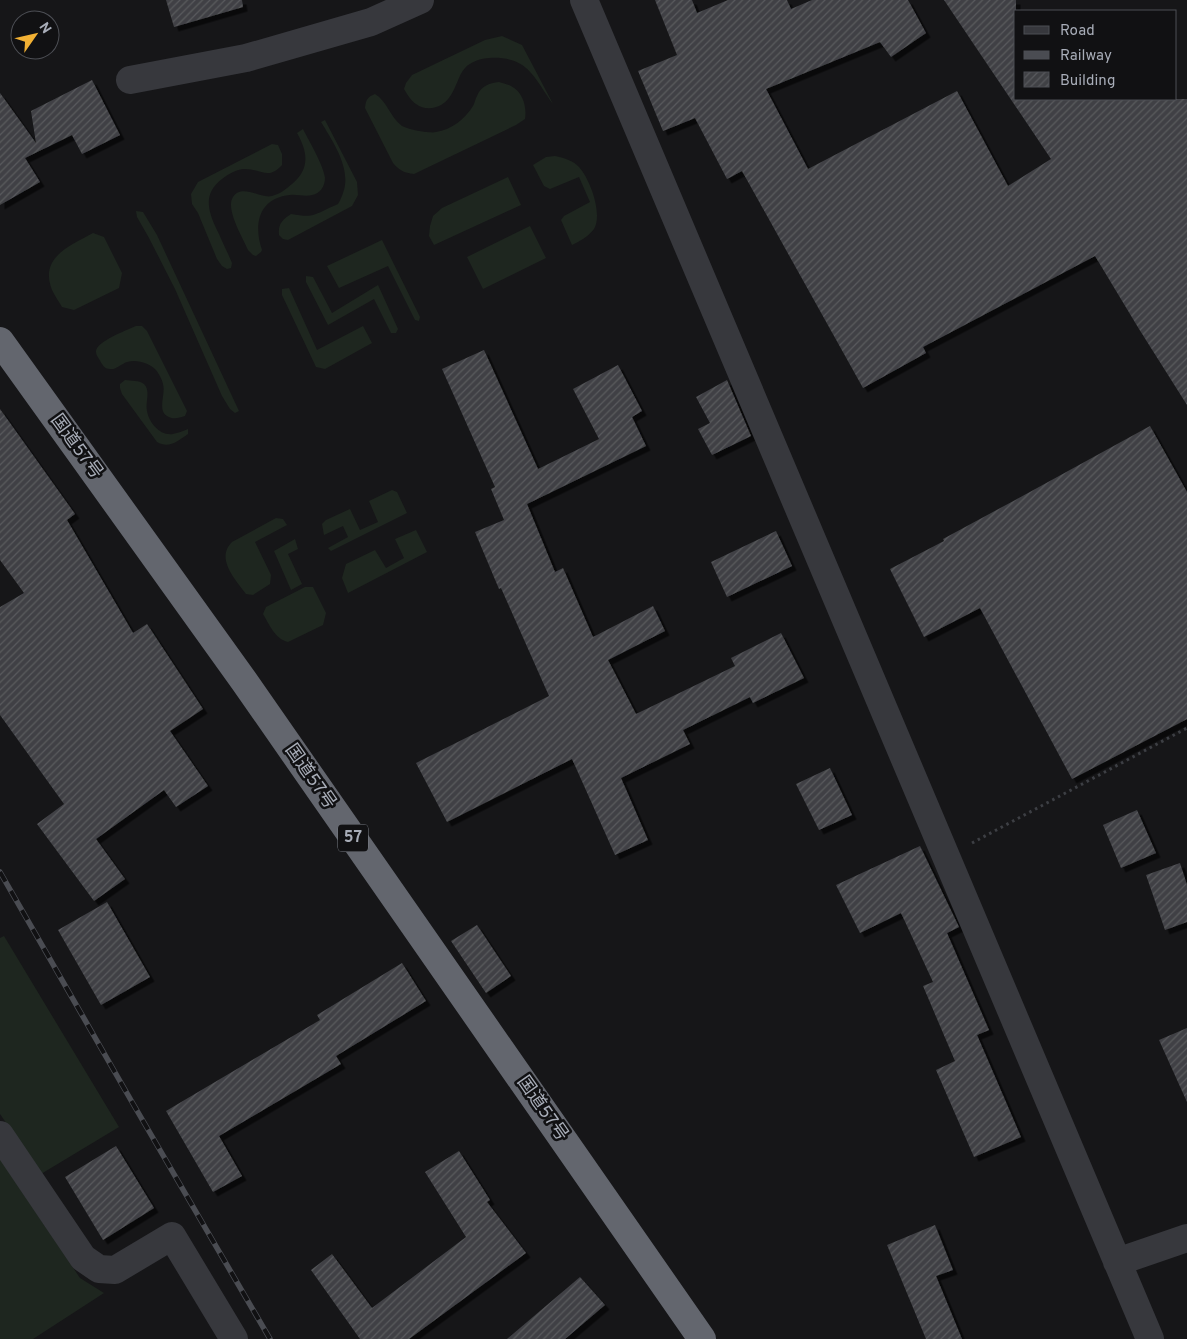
<svg xmlns="http://www.w3.org/2000/svg" width="1187" height="1339" viewBox="0 0 1187 1339" font-family="Overpass,'Noto Sans JP',sans-serif">
<style>
.grass{fill:#1e261f}
.building{fill:url(#building-hatch);filter:url(#shadow)}
.lines{fill:none;stroke-linecap:round;stroke-linejoin:round}
.path{stroke:#3d3f44;stroke-width:3;stroke-dasharray:2.5 4;stroke-linecap:butt}
.minor{stroke:#37383d;stroke-width:28}
.highway{stroke:#63666e;stroke-width:28}
.rail-casing{stroke:#4a4c52;stroke-width:5.5}
.rail{stroke:#111113;stroke-width:4;stroke-dasharray:11;stroke-linecap:butt}
.labels{text-anchor:middle;dominant-baseline:central;stroke-width:5;stroke-linejoin:round;paint-order:stroke}
.shield{fill:#111113;stroke:#7b7e86;stroke-width:1}
.shield-label{font-size:16px;font-weight:bold;fill:#a8adb8}
.street-label{font-size:18px;fill:#a8adb8;stroke:#111113}
</style>
<defs>
<pattern id="building-hatch" width="6" height="6" patternUnits="userSpaceOnUse" patternTransform="scale(1.25)"><rect width="6" height="6" fill="#404145"/><path d="M-1 1l2-2M0 6l6-6M5 7l2-2" fill="none" stroke="#595a5e"/></pattern>
<filter id="shadow"><feDropShadow dx="4.5" dy="4.5" stdDeviation="0" flood-color="#0009"/></filter>
</defs>
<rect width="100%" height="100%" fill="#161618"/>
<path class="grass" d="M502 36 522 45 553 104C533 76 528 56 489 58 482 58 470 62 465 68 458 76 457 86 451 95 444 107 428 113 416 104 411 101 407 94 404 89L406 83 412 75 485 40Z
M499 82C502 83 507 84 511 86 523 92 527 107 525 119L516 125 414 174C404 173 399 170 393 163L365 108C366 100 367 97 375 94 387 101 390 117 402 126 408 129 418 131 425 132 428 132 433 133 436 132 451 130 465 119 473 106 475 103 475 99 477 96 481 86 489 83 499 82Z
M325 120 357 182 358 195 352 206 288 240 283 239 279 235C278 224 282 220 291 214 309 217 311 217 327 209 330 207 335 206 338 204 340 201 342 196 343 193 352 169 333 142 321 122Z
M303 129C309 141 324 166 325 178 325 186 320 194 312 195 305 197 297 194 290 195 259 198 253 224 262 250L261 252 256 256 253 255 248 250C243 238 225 209 233 197 242 183 260 199 272 196 280 194 286 189 292 184 310 169 308 152 297 133Z
M272 144 278 145 282 154V165C268 181 261 168 243 169 236 170 228 174 222 179 201 195 209 214 219 234 223 244 228 253 232 263L231 268 227 269 222 266 217 259 198 213 192 204 191 194 198 182Z
M555 156C564 158 572 160 579 167 590 179 603 214 594 229 588 237 580 241 572 245L561 220 564 216 590 202 579 177 550 189 544 186 533 165 546 157Z
M508 177 521 205 434 245 429 236 430 226 433 216 442 208Z
M136 211 143 212 157 235 239 411 235 413 230 409 222 396 175 289 149 238 137 217Z
M530 226 546 258 483 289 467 257Z
M93 233 104 237 122 273 119 288 74 310 62 307C59 302 55 296 52 290 39 257 70 246 93 233Z
M382 240 420 317 419 321 415 320 388 266 339 288 327 266Z
M306 276 313 277 332 313 378 285 398 329 396 333H391L374 299 328 325 306 282Z
M289 288 317 350 363 326 372 343 325 369 316 367 282 295V289Z
M136 326H142L147 331 187 411 185 416C179 418 173 420 167 416 157 410 166 394 163 384 162 379 159 374 156 370 149 363 137 359 127 362 121 364 116 370 110 369 104 369 102 364 99 359 98 357 96 355 96 352 95 342 127 330 136 326Z
M125 380C131 381 139 380 144 384 151 391 145 402 147 411 149 423 160 436 173 434 178 433 183 431 188 429V434C178 441 169 449 157 442L122 394 120 388V384Z
M392 490 397 492 407 513 331 551 328 548 348 537 343 526 324 535 322 524 326 520 350 509 360 530 378 522 369 501Z
M276 518 283 519 287 525 255 542 271 575 270 584 253 595 246 594C236 580 215 559 232 542Z
M416 530 427 552 348 593 342 578 346 564 375 550 386 568 404 558 395 539Z
M295 539 298 549 288 554 302 584 291 590 274 551Z
M305 587H313L326 613 323 625 288 642C275 639 269 624 263 614L266 607Z
M4 936 119 1127 41 1174 0 1114V938Z
M0 1159 80 1278 104 1293 33 1339H0Z"/>
<path class="building" d="M166 0H242L243 7 174 27Z
M655 0H692L697 13 728 0H787L791 9 812 0H908L926 33 891 57 880 42 766 89 808 169 957 91 1008 186 1051 159 944 0H1016V99H1187V405L1139 329 1095 256 923 347 926 353 863 388 742 171 727 179 695 118 663 131 638 71 677 55Z
M15 21H20V47Z
M92 80 120 135 82 154 72 135 25 158 40 182 0 205V93L36 143 31 111Z
M484 350 538 469 599 439 573 389 618 365 642 411 632 417 646 446 527 504 555 572 563 568 593 637 653 606 665 631 608 660 636 714 735 666 731 658 781 633 804 678 753 703 750 697 683 730 690 744 621 778 648 840 615 855 572 759 447 822 416 763 549 696 501 588 499 589 475 532 504 520 491 489 495 487 442 369Z
M727 380 751 436 712 455 698 429 710 423 696 397Z
M0 409 75 514 67 520 133 633 147 624 203 709 170 731 208 786 176 807 164 790 96 839 125 879 94 901 37 824 64 804 0 715V607L24 593 0 560Z
M1150 426 1187 492V719L1072 779 980 608 924 637 890 569 944 541 943 539 1028 493Z
M776 531 792 566 727 597 711 562Z
M830 768 852 815 819 830 796 784Z
M1137 810 1156 853 1121 868 1103 825Z
M920 846 959 927 947 933 989 1030 977 1035 1021 1137 974 1157 936 1070 955 1061 923 986 933 982 901 913 860 933 836 885Z
M1180 863 1187 885V922L1165 930 1146 875Z
M107 902 150 977 101 1005 58 930Z
M477 925 511 976 486 993 451 941Z
M402 963 426 1001 336 1056 341 1064 219 1136 242 1176 213 1192 166 1111 320 1020 317 1015Z
M1187 1028V1102L1159 1040Z
M116 1146 154 1208 103 1240 65 1177Z
M459 1151 490 1200 487 1202 526 1253 409 1339H360L311 1270 332 1254 372 1308 466 1237 425 1172Z
M935 1225 953 1270 936 1276 962 1339H926L887 1245Z
M580 1277 605 1305 565 1339H507Z"/>
<g class="lines">
<path class="path" d="M972 843 1187 728"/>
<path class="minor" d="M584 0 1150 1339
M130 80 246 58 371 22 420 0
M0 1135 83 1258 99 1269 115 1270 172 1236 234 1339
M1117 1262 1187 1238"/>
<path class="highway" d="M0 341 244 681 702 1339"/>
<g class="rail-casing">
<path id="rail" d="M0 872 132 1102 270 1339"/>
</g>
<use href="#rail" class="rail"/>
</g>
<g class="labels">
<rect class="shield" x="338" y="824.5" width="30" height="27" rx="4"/>
<g class="shield-label">
<text x="353" y="838">57</text>
</g>
<g class="street-label">
<text transform="translate(76 447) rotate(54)">国道57号</text>
<text transform="translate(310 777) rotate(55)">国道57号</text>
<text transform="translate(542 1109) rotate(55)">国道57号</text>
</g>
</g>
<rect x="1014" y="10" width="162" height="90" fill="#111113" stroke="#4d4f55"/>
<rect x="1024" y="26" width="25" height="8" fill="#37383d" stroke="#4d4f55"/>
<text x="1060" y="35" font-size="15" fill="#a8adb8">Road</text>
<rect x="1024" y="51" width="25" height="8" fill="#4a4c52" stroke="#4d4f55"/>
<text x="1060" y="60" font-size="15" fill="#a8adb8">Railway</text>
<rect x="1024" y="72" width="25" height="15" fill="url(#building-hatch)" stroke="#4d4f55"/>
<text x="1060" y="85" font-size="15" fill="#a8adb8">Building</text>
<g transform="translate(35 35) rotate(56)"><circle r="24" fill="#111113" stroke="#4d4f55"/>
<path d="M0-4L9 19L0 12L-9 19Z" fill="#f2b134"/>
<text y="-8" font-size="14" font-weight="bold" text-anchor="middle" fill="#a8adb8">N</text>
</g>
</svg>
